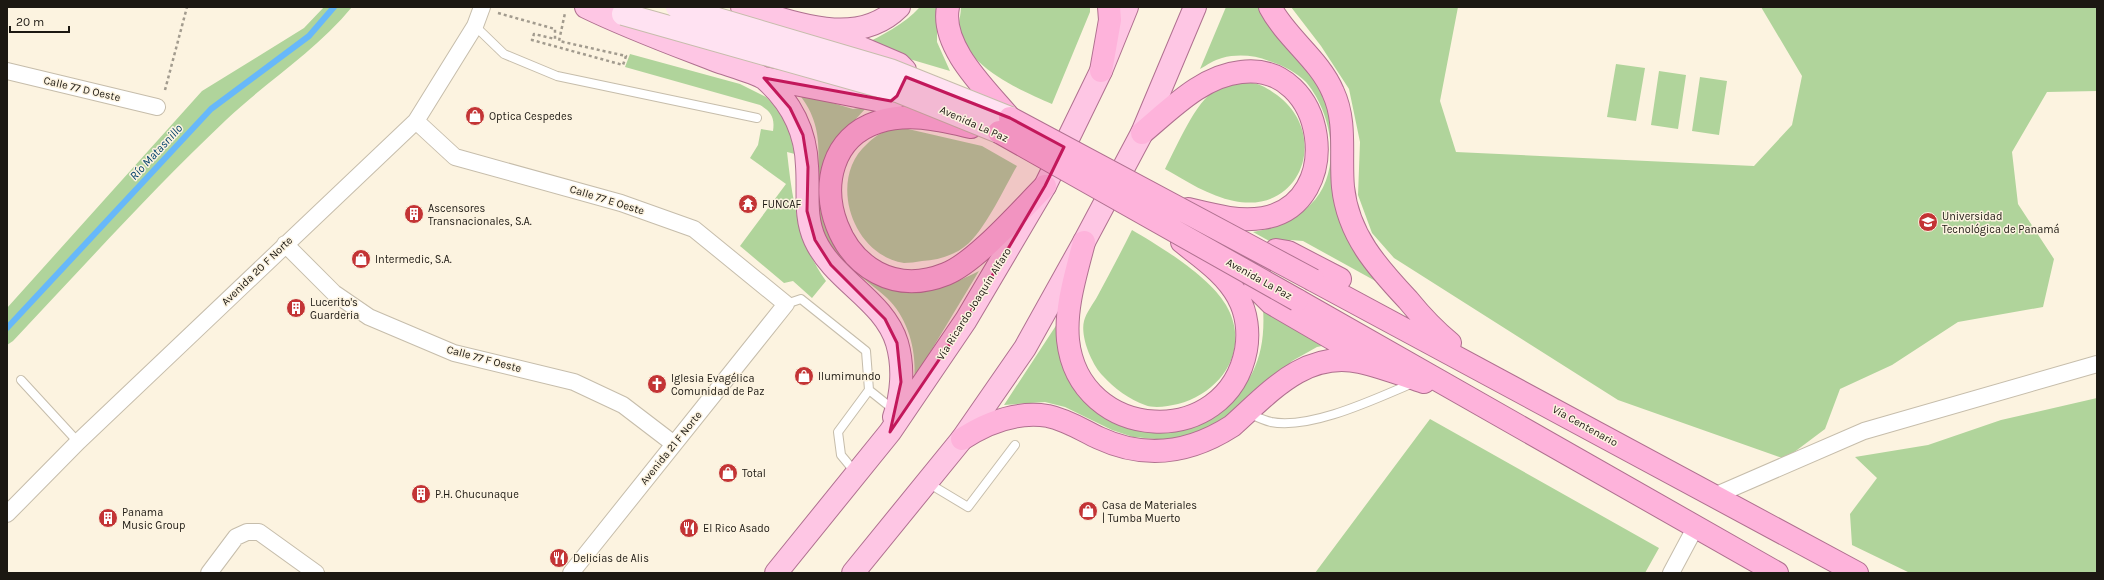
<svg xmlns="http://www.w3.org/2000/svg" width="2104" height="580" viewBox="0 0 2104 580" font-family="Karla,sans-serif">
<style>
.green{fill:#b0d49b}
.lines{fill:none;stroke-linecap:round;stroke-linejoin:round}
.stream{stroke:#67b8fa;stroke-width:6}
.service-casing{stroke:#c6bdab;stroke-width:10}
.minor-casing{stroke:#c6bdab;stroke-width:18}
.primary-casing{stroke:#af708f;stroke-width:24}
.trunk-casing{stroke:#af708f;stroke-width:24}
.path{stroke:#a29b8e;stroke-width:2.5;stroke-dasharray:3 3;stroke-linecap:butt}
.service{stroke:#fff;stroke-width:8}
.minor{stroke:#fff;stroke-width:16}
.primary{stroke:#fec6e4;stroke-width:22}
.trunk{stroke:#feb3db;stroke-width:22}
.secondary-bridge-casing{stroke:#c6bdab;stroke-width:24;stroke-linecap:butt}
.trunk-bridge-casing{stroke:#af708f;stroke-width:24;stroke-linecap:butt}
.secondary-bridge{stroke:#ffe2f2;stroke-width:22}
.trunk-bridge{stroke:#feb3db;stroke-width:22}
.marked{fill:#c2185b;fill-opacity:0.2;stroke:#c2185b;stroke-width:3;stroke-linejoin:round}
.labels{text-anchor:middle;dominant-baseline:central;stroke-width:3;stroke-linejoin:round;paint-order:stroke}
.street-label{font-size:11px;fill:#1c1812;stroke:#fcf3e0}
.poi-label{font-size:11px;fill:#1c1812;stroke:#fcf3e0;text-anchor:start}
.water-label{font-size:12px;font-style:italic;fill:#00406a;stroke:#fcf3e0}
</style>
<rect width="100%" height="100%" fill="#fcf3e0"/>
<path class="green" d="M324 7H352C316 51 267 81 226 120 152 190 83 267 13 341L7 345V308L202 91 304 28Z
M920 7H937V42L950 71 862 45C883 35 903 25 920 7Z
M961 7H1090V12L1052 104C1020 90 963 66 959 25 959 20 961 13 961 7Z
M1226 7H1263L1308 69 1322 93 1331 118 1333 155 1390 289 1303 241 1291 240 1280 247 1253 232C1275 228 1294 220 1310 205 1343 174 1333 114 1306 82 1296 72 1282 65 1269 61 1254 55 1237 54 1222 58 1214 60 1207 65 1200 69Z
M1291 7H1458L1440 101 1456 152 1754 166 1792 125 1802 76 1761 7H2097V91L2047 92 2012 152 2018 204 2054 259 2043 307 1958 322 1892 365 1840 389 1825 429 1785 459 1618 400 1394 258 1372 233 1358 195 1360 142 1349 89 1321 46Z
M630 54 740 84 766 97 780 110 790 127 795 154 787 152C792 198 798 242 826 281L812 298 793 281 784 283 740 246 786 184 750 158 758 145 761 129 773 131C775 117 771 112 760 105L625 67Z
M1616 64 1645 68 1636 121 1607 117Z
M1659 71 1686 75 1678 129 1651 125Z
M1700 77 1727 81 1719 135 1692 131Z
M1234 83C1240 83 1246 82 1252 83 1261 84 1270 90 1277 95 1330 134 1302 215 1234 201 1209 196 1186 181 1165 169 1176 148 1196 100 1216 90 1222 87 1228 86 1234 83Z
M798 93 853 109 867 107 839 137 830 230C842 238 913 288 921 288 942 289 961 280 979 271L914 379C917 351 908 318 887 298 864 277 835 262 823 231 805 183 837 140 798 93Z
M908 129 982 146 1017 166C1003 190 988 224 969 243 956 255 939 260 922 261 916 262 909 263 904 263 852 255 827 179 867 144 873 138 881 132 890 130 896 129 902 129 908 129Z
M1132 230C1161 247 1209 276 1226 305 1251 348 1223 392 1178 404 1168 406 1155 409 1145 405 1130 400 1114 388 1103 376 1092 365 1080 337 1084 321 1086 313 1093 304 1097 297 1109 275 1121 252 1132 230Z
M1263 308 1327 345 1317 347 1292 361 1238 410 1203 433 1168 440 1133 437 1112 430 1065 407 1045 402 1004 405 1059 321 1112 418 1215 413C1254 387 1266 353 1263 308Z
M2097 398V573H1910L1852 545 1850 514 1877 478 1855 457 1928 445 2001 420Z
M1430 419 1659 548 1645 573H1315Z"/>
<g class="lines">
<path class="stream" d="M7 328 211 109 309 36 334 7"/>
<g class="service-casing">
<path id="service" d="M475 26 504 54 557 76 757 118
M786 304 801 299 866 351 869 390 838 432 841 455 855 472
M21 380 78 442
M869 390 894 410
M1248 413C1255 416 1263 420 1271 422 1311 430 1377 398 1413 383
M928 483 968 507 1015 445"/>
</g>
<g class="minor-casing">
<path id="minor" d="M7 71 157 107
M416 121 455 157 621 203 694 229 786 304 571 573
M285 244 334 293 369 317 454 353 574 382 623 405 674 444
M1714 496 1864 431 2097 364
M7 514 78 442 416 121 475 26 482 7
M209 573 236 537 247 532H259L316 573
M1671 573 1695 528"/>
</g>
<g class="primary-casing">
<path id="primary" d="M586 7C629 28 673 44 717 61 728 65 757 73 765 79 791 102 806 132 807 166 809 192 804 216 815 240 834 281 884 300 897 343 904 367 902 394 894 417
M742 7C791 21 856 50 899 7
M764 78 877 100 891 101 897 96 906 77 905 70 899 64 817 29
M776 573 890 432 966 320 1045 186 1101 71 1127 7
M853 573 962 439 1025 348 1084 242 1142 133 1195 7"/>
</g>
<g class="trunk-casing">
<path id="trunk" d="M948 7C940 47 986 89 1010 118
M1270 7C1287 39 1319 59 1333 92 1347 122 1340 155 1343 187 1348 235 1377 267 1408 300 1421 316 1434 330 1450 343
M1101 71 1110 20 1109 7
M971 127C940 120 910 112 878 122 785 152 839 317 946 274 976 262 1021 210 1045 186
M1142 133C1171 109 1202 76 1241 72 1327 61 1347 204 1263 218 1237 222 1213 215 1188 209
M1084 242C1076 274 1065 307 1068 340 1079 443 1227 451 1246 350 1249 333 1247 313 1238 297 1226 274 1202 258 1182 242
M1340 279 1288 252 1276 250 1260 264 1255 287 1271 303 1369 360
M1313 280 1857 573
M1297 300 1777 573
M962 439C988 422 1016 411 1048 416 1067 420 1082 430 1099 438 1146 460 1190 453 1232 426 1269 393 1305 350 1360 362 1382 367 1403 375 1424 382"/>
</g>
<path class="path" d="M498 13 555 29V39L534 34 532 40 623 65 626 56 559 41 565 13
M165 90 187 7"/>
<use href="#service" class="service"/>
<use href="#minor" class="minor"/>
<use href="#primary" class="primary"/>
<use href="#trunk" class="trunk"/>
<g class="secondary-bridge-casing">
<path id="secondary-bridge" d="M677 7 890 70 1010 118
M623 14 900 92 999 132"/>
</g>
<g class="trunk-bridge-casing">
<path id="trunk-bridge" d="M1010 118 1313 280
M999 132 1297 300"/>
</g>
<use href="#secondary-bridge" class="secondary-bridge"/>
<use href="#trunk-bridge" class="trunk-bridge"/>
</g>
<path class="marked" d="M906 77 1010 118 1064 147 1045 186 966 320 890 432 901 382 897 343 885 319 831 265 815 240 807 211 808 167 803 135 790 108 764 78 891 101 897 96Z"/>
<defs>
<g id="shop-disc" transform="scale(1)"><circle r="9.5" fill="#c33435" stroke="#fcf3e0"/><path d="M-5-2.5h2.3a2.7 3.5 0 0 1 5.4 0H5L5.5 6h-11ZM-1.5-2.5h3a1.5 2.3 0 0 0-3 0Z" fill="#fff"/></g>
<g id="temple-disc" transform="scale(1)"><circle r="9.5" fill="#c33435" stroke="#fcf3e0"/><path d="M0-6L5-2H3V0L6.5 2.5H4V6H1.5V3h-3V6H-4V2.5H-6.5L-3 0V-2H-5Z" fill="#fff"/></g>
<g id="building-disc" transform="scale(1)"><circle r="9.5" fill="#c33435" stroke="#fcf3e0"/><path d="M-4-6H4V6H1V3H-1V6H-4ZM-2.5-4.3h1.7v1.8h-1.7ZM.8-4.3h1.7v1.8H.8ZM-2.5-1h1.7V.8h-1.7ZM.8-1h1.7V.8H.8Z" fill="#fff"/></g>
<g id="university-disc" transform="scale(1)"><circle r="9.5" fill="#c33435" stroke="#fcf3e0"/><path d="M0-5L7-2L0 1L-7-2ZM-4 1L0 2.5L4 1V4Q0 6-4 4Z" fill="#fff"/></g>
<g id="church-disc" transform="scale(1)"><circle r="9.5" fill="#c33435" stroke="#fcf3e0"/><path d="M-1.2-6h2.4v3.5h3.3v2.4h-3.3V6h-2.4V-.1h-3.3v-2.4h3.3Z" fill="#fff"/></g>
<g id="restaurant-disc" transform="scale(1)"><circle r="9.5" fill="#c33435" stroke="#fcf3e0"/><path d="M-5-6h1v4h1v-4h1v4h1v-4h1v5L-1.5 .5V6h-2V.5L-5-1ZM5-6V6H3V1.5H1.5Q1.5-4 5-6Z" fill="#fff"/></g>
</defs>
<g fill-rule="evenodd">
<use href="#shop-disc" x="475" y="116"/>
<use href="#temple-disc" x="748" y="204"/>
<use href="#building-disc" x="414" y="214"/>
<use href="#university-disc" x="1928" y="222"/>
<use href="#shop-disc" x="361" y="259"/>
<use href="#building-disc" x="296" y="308"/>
<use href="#shop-disc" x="804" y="376"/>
<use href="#church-disc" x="657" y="384"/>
<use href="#shop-disc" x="728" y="473"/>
<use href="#building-disc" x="421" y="494"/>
<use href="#shop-disc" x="1088" y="511"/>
<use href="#building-disc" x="108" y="518"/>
<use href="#restaurant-disc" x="689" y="528"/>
<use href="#restaurant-disc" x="559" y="558"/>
</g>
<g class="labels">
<g class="street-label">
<text transform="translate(82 89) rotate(13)">Calle 77 D Oeste</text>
<text transform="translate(974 124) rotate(24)">Avenida La Paz</text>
<text transform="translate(607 200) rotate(17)">Calle 77 E Oeste</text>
<text transform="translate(257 271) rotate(-44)">Avenida 20 F Norte</text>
<text transform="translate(1259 279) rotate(29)">Avenida La Paz</text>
<text transform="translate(974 304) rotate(-58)">Vía Ricardo Joaquín Alfaro</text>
<text transform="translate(484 359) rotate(15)">Calle 77 F Oeste</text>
<text transform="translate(1585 426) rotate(29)">Vía Centenario</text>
<text transform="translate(671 448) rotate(-51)">Avenida 21 F Norte</text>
</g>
<g class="poi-label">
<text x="489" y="116">Optica Cespedes</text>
<text x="762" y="204">FUNCAF</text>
<text x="428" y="208">Ascensores<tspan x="428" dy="13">Transnacionales, S.A.</tspan></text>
<text x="1942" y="216">Universidad<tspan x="1942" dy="13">Tecnológica de Panamá</tspan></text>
<text x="375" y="259">Intermedic, S.A.</text>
<text x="310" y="302">Lucerito's<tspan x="310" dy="13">Guarderia</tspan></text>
<text x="818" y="376">Ilumimundo</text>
<text x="671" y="378">Iglesia Evagélica<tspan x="671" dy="13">Comunidad de Paz</tspan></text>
<text x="742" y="473">Total</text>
<text x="435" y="494">P.H. Chucunaque</text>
<text x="1102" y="505">Casa de Materiales<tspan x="1102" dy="13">| Tumba Muerto</tspan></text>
<text x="122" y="512">Panama<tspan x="122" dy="13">Music Group</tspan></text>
<text x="703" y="528">El Rico Asado</text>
<text x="573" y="558">Delicias de Alis</text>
</g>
<g class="water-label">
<text transform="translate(156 152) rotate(-47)">Río Matasnillo</text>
</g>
</g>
<rect width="2104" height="580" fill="none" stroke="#1c1812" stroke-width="16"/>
<path d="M10 26v6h59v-6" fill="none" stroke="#1c1812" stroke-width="2"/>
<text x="16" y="26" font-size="12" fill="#1c1812" stroke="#fcf3e0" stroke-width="3" paint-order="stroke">20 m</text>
</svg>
